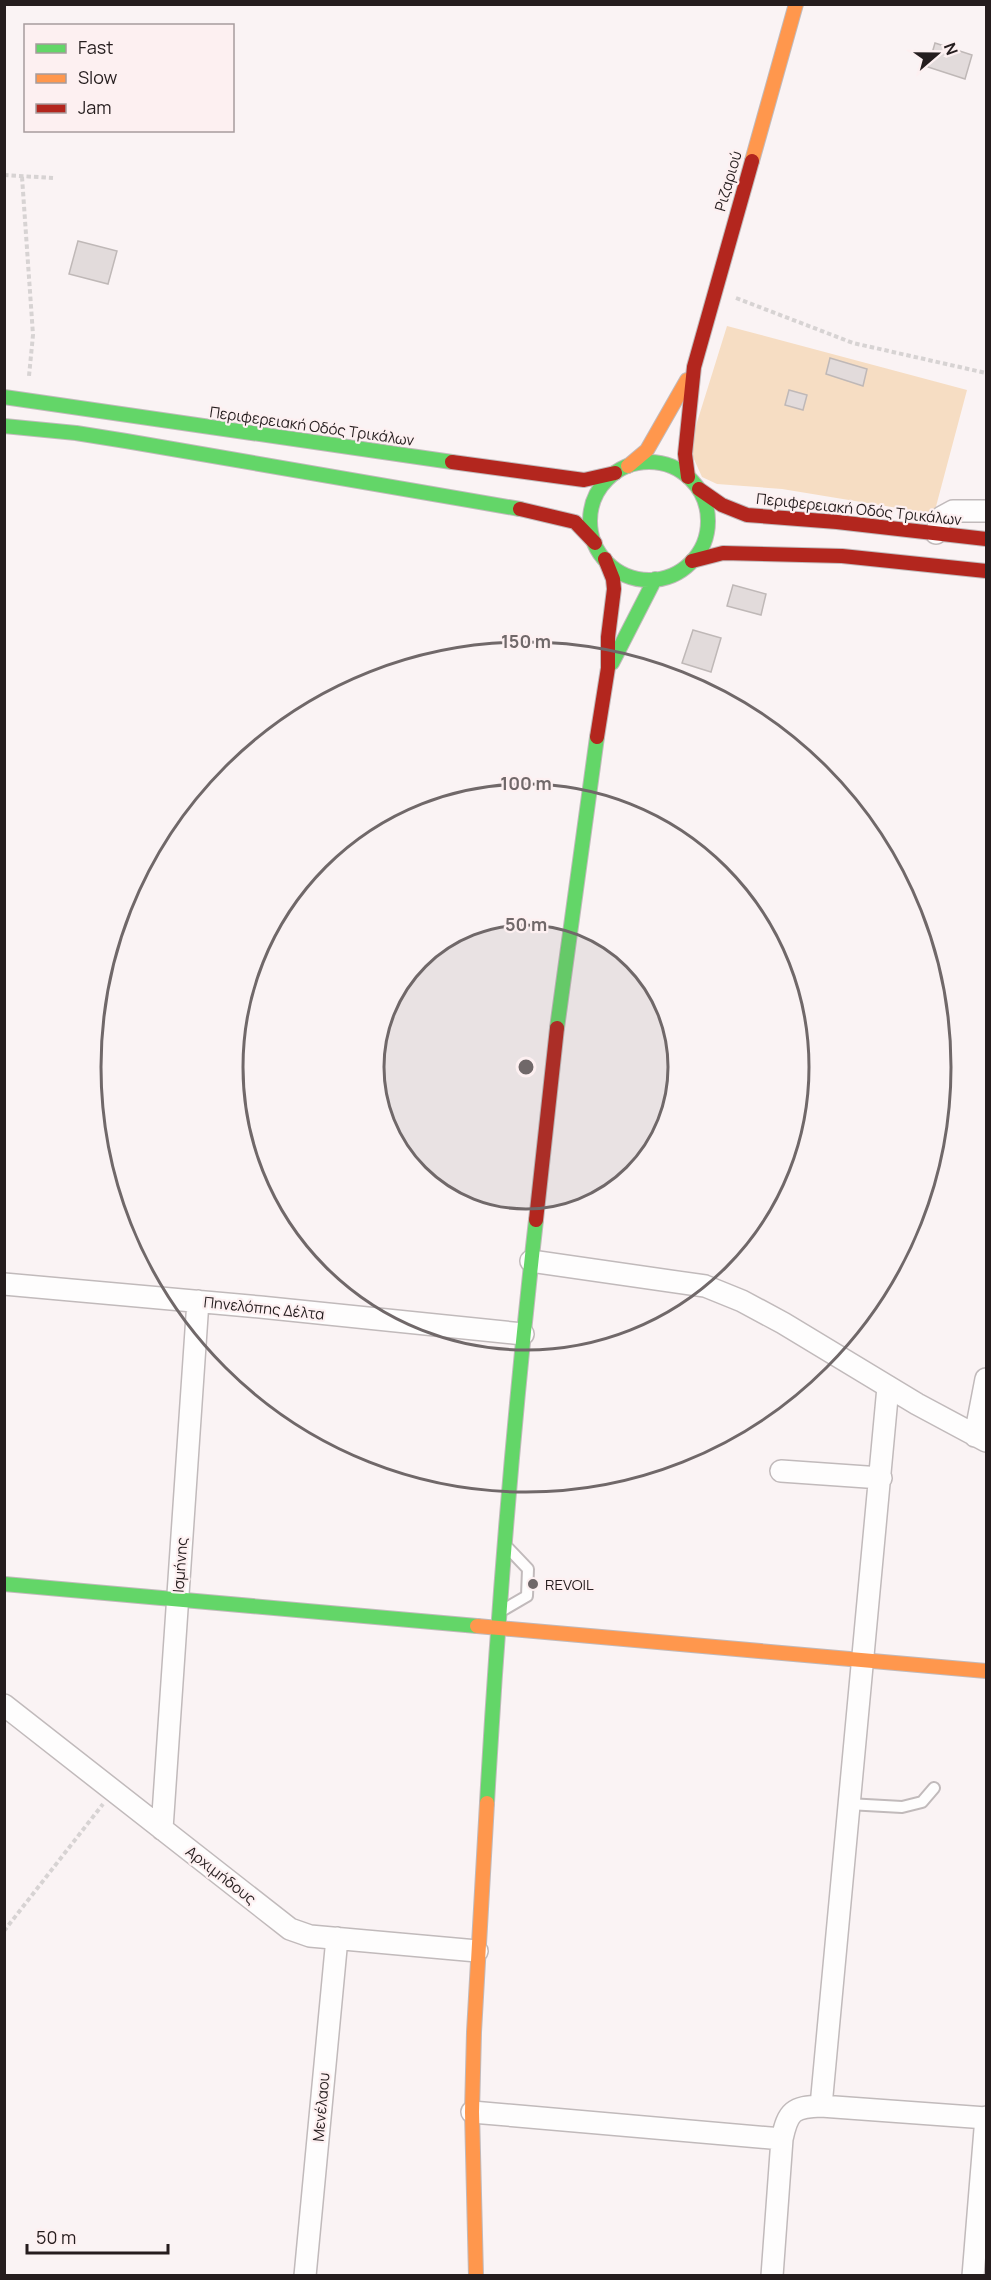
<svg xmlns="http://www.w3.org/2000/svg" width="991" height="2280" viewBox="0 0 991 2280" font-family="Manrope,sans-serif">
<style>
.green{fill:#f6ddc3}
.building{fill:#e2dbdb;stroke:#bfb8b7;stroke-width:1.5}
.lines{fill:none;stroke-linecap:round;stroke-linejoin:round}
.lane-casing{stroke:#c1babb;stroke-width:14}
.street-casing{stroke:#c1babb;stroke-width:24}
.fast-casing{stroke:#c1babb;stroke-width:16}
.slow-casing{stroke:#c1babb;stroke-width:16}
.jam-casing{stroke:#c1babb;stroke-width:16}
.path{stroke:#d7d3d3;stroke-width:4;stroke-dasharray:4.5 3;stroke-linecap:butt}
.lane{stroke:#fefdfd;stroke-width:10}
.street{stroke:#fefdfd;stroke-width:21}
.fast{stroke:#63d668;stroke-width:14}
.slow{stroke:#ff974d;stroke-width:14}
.jam{stroke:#b3261e;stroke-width:14}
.ring{fill:none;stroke:#706869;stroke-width:3}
.poi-dot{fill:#706869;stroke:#fdf0f1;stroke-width:2}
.labels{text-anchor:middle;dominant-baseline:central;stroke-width:4.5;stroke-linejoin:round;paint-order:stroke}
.street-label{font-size:15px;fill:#251d1e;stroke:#fdf0f1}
.poi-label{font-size:15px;fill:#251d1e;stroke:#fdf0f1;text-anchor:start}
.centre{fill:#706869;stroke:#fdf0f1;stroke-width:3}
.ring-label{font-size:18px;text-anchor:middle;font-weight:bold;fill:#706869;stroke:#fdf0f1;stroke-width:4.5;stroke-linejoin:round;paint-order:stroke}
</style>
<rect width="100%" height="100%" fill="#faf3f4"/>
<path class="green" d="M727 326 967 390 934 514 782 489 717 484 702 477 689 448Z"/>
<path class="building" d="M935 43 972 55 965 79 928 67Z
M78 241 117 251 108 284 69 274Z
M830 358 867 369 863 386 826 374Z
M789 390 807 395 803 410 785 405Z
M733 585 766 594 761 615 727 606Z
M693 630 721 638 711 672 682 663Z"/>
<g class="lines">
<g class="lane-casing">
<path id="lane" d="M503 1610 527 1596 528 1569 508 1548
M848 1804 902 1807 922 1802 934 1788"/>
</g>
<g class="street-casing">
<path id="street" d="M936 533 942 517 953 511H986
M531 1261 705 1286 742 1301 783 1323 917 1404 986 1441
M4 1284 260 1307 523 1334
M975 1436 986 1379
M781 1471 881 1478
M4 1705 290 1929 310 1936 477 1951
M162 1829 198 1301
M821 2106 888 1387
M472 2112 782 2139
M305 2276 337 1938
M772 2276 782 2139C788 2111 793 2107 821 2106L986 2118
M973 2276 986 2117"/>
</g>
<g class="fast-casing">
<path id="fast" d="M4 397 452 462
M4 426 76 433 126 441 520 509
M590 521a59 59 0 1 1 118 0a59 59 0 1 1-118 0Z
M612 663 655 579
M557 1028 597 737
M4 1584 477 1626
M487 1803C498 1608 514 1414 536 1220"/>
</g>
<g class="slow-casing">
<path id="slow" d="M752 161 796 4
M628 466 647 450 687 380
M477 1626 986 1671
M476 2276 472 2112 474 2032 487 1803"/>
</g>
<g class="jam-casing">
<path id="jam" d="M452 462 584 480 615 473
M688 477 685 454 694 367 752 161
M699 489 722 505 747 515 837 522 986 539
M520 509 575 522 595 543
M692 561 723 553 842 556 986 571
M597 737 608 668V637L614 589 613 579 605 559
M536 1220 557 1028"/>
</g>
<path class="path" d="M4 175 53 178
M22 177 33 335 29 376
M736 298 853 343 986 373
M4 1931 103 1804"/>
<use href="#lane" class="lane"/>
<use href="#street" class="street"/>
<use href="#fast" class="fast"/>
<use href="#slow" class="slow"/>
<use href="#jam" class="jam"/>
</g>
<circle cx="526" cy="1067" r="142" fill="#706869" fill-opacity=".12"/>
<g class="ring">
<circle cx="526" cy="1067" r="142"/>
<circle cx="526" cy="1067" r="283"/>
<circle cx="526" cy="1067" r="425"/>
</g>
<circle class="poi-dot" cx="533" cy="1584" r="6"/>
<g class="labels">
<g class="street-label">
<text transform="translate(728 181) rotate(-74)">Ριζαριού</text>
<text transform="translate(312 426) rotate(8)">Περιφερειακή Οδός Τρικάλων</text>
<text transform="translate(859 509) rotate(6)">Περιφερειακή Οδός Τρικάλων</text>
<text transform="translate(264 1308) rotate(6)">Πηνελόπης Δέλτα</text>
<text transform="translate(180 1565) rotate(-86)">Ισμήνης</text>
<text transform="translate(221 1875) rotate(38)">Αρχιμήδους</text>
<text transform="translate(321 2107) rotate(-85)">Μενέλαου</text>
</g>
<g class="poi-label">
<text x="545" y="1584">REVOIL</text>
</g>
</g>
<circle cx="526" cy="1067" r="9" class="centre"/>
<g class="ring-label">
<text x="526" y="648">150 m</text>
<text x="526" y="790">100 m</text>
<text x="526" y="931">50 m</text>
</g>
<rect width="991" height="2280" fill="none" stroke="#251d1e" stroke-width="12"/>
<rect x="24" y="24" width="210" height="108" fill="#fdf0f1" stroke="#a79c9d" stroke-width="1.5"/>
<rect x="36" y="44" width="30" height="9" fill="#63d668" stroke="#a79c9d" stroke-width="1.5"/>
<text x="78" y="54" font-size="18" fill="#251d1e">Fast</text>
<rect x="36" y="74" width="30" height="9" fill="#ff974d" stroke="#a79c9d" stroke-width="1.5"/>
<text x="78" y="84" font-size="18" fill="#251d1e">Slow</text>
<rect x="36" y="104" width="30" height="9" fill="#b3261e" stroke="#a79c9d" stroke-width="1.5"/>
<text x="78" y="114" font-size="18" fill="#251d1e">Jam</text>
<g transform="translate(937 54) rotate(70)" stroke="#fdf0f1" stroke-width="4.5" paint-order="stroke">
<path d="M0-4.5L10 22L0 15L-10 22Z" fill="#251d1e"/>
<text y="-9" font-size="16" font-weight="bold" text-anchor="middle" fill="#251d1e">N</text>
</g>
<path d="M27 2244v9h141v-9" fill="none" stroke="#251d1e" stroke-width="3"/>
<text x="36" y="2244" font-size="18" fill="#251d1e" stroke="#fdf0f1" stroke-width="4.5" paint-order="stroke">50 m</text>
</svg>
